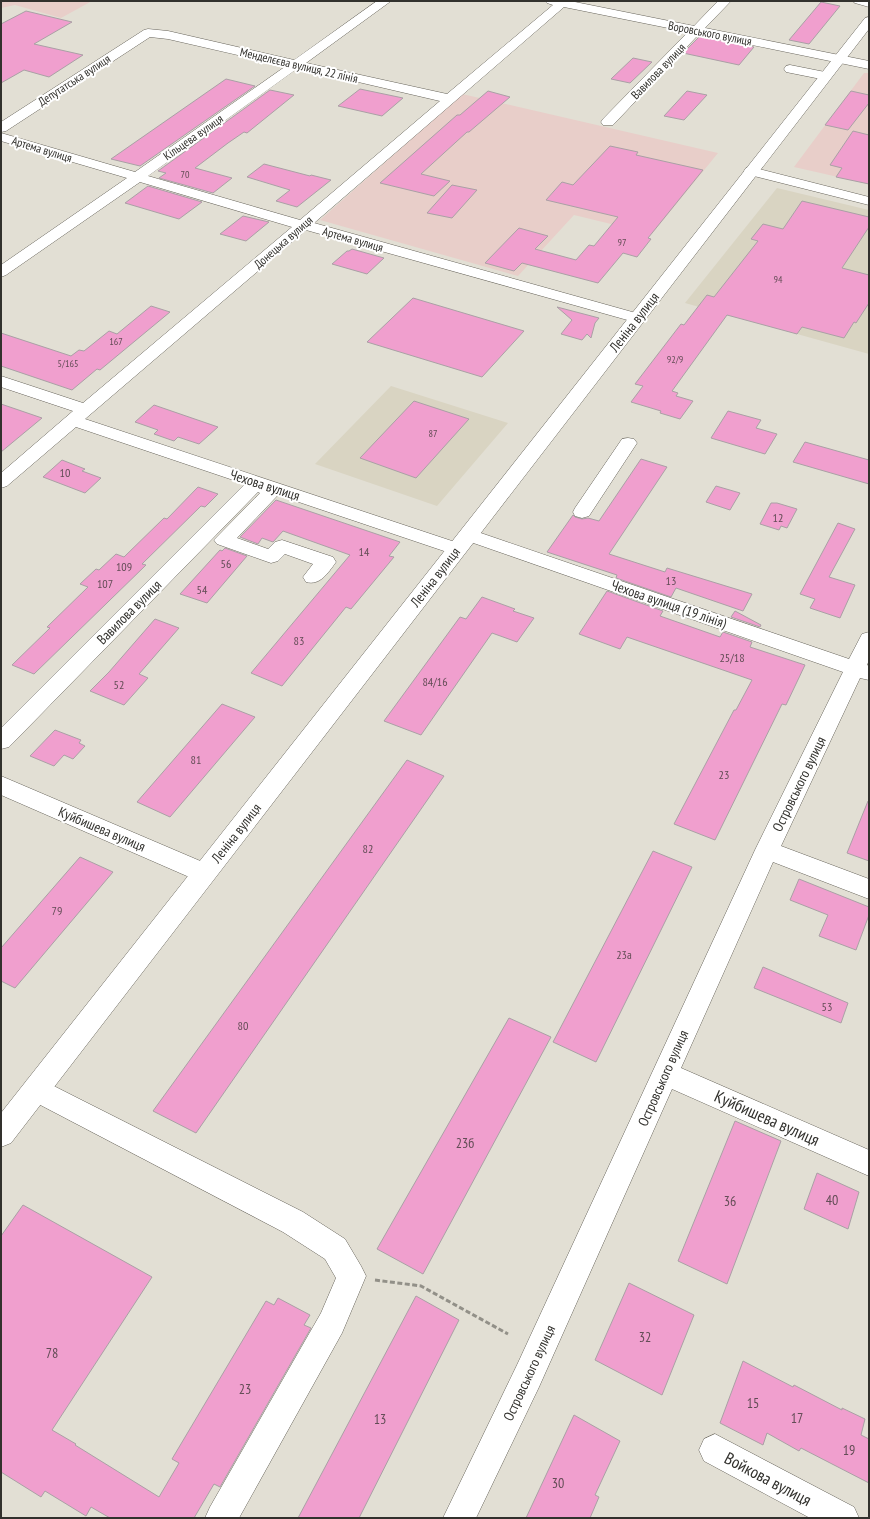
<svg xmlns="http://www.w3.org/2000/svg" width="870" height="1519" viewBox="0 0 870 1519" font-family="'PT Sans Narrow',sans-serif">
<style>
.industrial{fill:#e8cec9}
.built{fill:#d9d4c2}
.building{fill:#f09fce;stroke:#aaa0a5}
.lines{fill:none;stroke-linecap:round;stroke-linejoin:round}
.minor-casing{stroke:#68655c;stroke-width:1}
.major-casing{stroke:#68655c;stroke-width:1}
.path{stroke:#929088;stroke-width:3;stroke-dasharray:5 2.5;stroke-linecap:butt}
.minor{fill:#fff;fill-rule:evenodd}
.major{fill:#fff;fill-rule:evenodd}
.labels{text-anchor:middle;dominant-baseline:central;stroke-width:4;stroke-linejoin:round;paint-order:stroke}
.far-number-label{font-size:10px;fill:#624c55}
.far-street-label{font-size:12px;fill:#32312d;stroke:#fff}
.number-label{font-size:12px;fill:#624c55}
.street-label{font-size:14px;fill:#32312d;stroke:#fff}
.near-number-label{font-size:14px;fill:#624c55}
.near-street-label{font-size:17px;fill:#32312d;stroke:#fff}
</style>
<rect width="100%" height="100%" fill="#e2dfd4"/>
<path class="industrial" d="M1 1H92L61 18 15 5 1 8Z
M864 73H869V184L794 167Z
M462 94 718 153 652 234 574 215 518 276 320 220Z"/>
<path class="built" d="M777 188 869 210V354L685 303Z
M391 386 508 423 437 506 315 464Z"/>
<path class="building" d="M821 2 840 6 809 44 789 40Z
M26 11 72 22 34 44 83 55 49 77 24 70 1 83V24Z
M700 36 754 47 739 65 683 53Z
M633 58 652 62 630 83 611 79Z
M226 79 255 86 140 166 111 159Z
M360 89 403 98 382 116 338 106Z
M270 90 294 95 247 133 244 132 228 143 195 168 232 178 213 193 159 178 166 173 158 171Z
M488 91 510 97 469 132H467L421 174 450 181 434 196 380 183 457 115H460Z
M687 91 707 95 684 120 664 116Z
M851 91 869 95V103L848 130 825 125Z
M853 131 869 135V184L836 177 842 168 830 165Z
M610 146 638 152 636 155 703 170 648 238 651 239 637 257 623 253 598 283 522 263 514 271 485 263 519 228 548 236 535 249 576 260 589 245 594 246 618 217 546 200 562 182 573 185Z
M264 164 310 176 311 175 331 180 297 207 276 201 290 190 247 177Z
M452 185 477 190 452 218 427 213Z
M148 186 202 202 179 219 125 203Z
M802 201 869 217V227L842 268 869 275V303L856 323 854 322 844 338 802 327 797 334 727 315 672 391 678 393 676 396 693 401 680 419 660 413 661 411 631 402 643 386 635 384 681 324 684 325 707 295 714 297 758 241 751 239 763 224 783 229Z
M243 216 269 222 246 241 220 234Z
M352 249 384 258 367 274 332 264 347 251H349Z
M413 298 524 331 482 377 367 342Z
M151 306 170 312 100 370 97 369 72 390 1 366V333L71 356 79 350 84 351 109 331 117 334Z
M557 307 599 318 595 323 591 338 587 334 582 340 561 334 572 320Z
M414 401 469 419 416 478 360 458Z
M1 404 42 418 1 452Z
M154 405 218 427 199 444 178 437 174 441 154 434 158 430 135 422Z
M728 411 761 420 756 428 777 434 765 454 711 438Z
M805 442 869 460V484L793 462Z
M641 459 667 467 609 554 665 572 667 568 752 594 743 611 676 588 671 597 616 578 617 575 547 552 573 515 575 517 582 519 588 518 599 521Z
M62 460 85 469 82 471 101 478 85 493 43 477Z
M716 486 740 493 730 510 706 502Z
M198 487 218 494 205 507 201 506 142 564 146 565 34 674 12 665 50 628 47 627 88 587 80 584 96 569 99 570 116 554 124 557 164 518 167 519Z
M276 500 400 542 389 556 394 557 351 609 346 607 282 686 251 673 350 555 283 531 273 542 262 538 258 544 240 537Z
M771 503H777L797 509 787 528 781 526 779 530 760 524Z
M838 523 855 529 829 577 855 585 840 618 810 608 815 599 800 594Z
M225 548 247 556 207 603 180 594 220 550 222 551Z
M607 591 663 611 660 616 720 637 723 632 752 642 750 647 805 665 786 705 782 704 715 840 674 824 734 710H736L752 680 627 637 620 649 579 634Z
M482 597 515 609 513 611 534 618 517 642 492 633 421 735 384 721 460 617 466 619Z
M735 611 761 625 760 627 731 617Z
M155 619 179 628 139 674 148 678 124 705 90 691 109 672Z
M222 704 255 717 170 817 137 802Z
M55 730 81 740 79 743 85 746 73 759 64 755 54 766 30 756Z
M407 760 444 776 196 1133 153 1111Z
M868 801H869V861L847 853Z
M653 851 692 867 596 1062 553 1042Z
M80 857 113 872 15 988 1 981V948Z
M799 879 869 907V915L856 950 819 936 828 915 790 900Z
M763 967 848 1003 841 1023 754 988Z
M509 1018 551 1037 423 1274 377 1249Z
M735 1121 781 1141 727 1284 678 1261Z
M817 1173 859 1192 848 1229 804 1209Z
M23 1205 152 1277 52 1430 76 1444 75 1445 159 1497 179 1463 172 1459 266 1301 274 1305 278 1298 310 1315 304 1325 311 1328 220 1487 214 1484 194 1518H110L91 1507 86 1516 45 1491 41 1497 1 1472V1236Z
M629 1283 694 1315 662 1395 595 1360Z
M416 1296 459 1320 359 1518H298Z
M743 1361 793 1387 794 1385 842 1410V1408L865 1419 861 1435 869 1439V1483L801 1448 799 1451 767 1433 763 1445 720 1423Z
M574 1415 620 1441 595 1495 599 1497 590 1518H526Z"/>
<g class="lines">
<g class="minor-casing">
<path id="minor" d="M377 1H391L306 63 447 94 553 5 547 3 545 1H570L694 26 718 1H731L705 28 869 61V69L699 34 613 125H603L601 122 603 119 688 32 564 7 314 223 643 315 645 318 643 321 637 323 631 321 306 230 85 419 464 545 467 549 464 553 457 555 450 553 278 495 237 538 268 549 275 542 282 540 333 557 336 562C328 573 320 586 306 582L303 577 313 564 285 554 278 561 271 563 217 544 214 540 260 493 258 492 9 747 1 749V728L245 484 76 427 7 486 1 488V473L73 411 1 387V376L83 403 292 227 140 182 6 275 1 277V265L127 178 1 141V133L135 172 286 66 168 39 150 37 6 131 1 132V122L144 30 148 29 168 31 294 60ZM298 68 440 101 300 220 148 176Z
M853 1H869V7L855 3Z
M790 65 830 73 832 76 830 79 826 80 786 72 784 69 786 66Z
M751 167 869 197V205L746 174 744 171 746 168Z
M628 438 634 439 637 443 589 516 582 518 575 516 573 512 575 508 622 439Z
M469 529 849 659 862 634 869 632V660L867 665 869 666V680L860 678 781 846 869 879V899L773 862 681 1068 869 1150V1176L672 1089 539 1387 476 1518H443L517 1365 755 850 843 672 462 539 460 535 462 531Z
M1 776 212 866 216 873 212 880 204 883 196 880 1 795Z
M36 1077 303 1212 345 1239 361 1266 366 1276 342 1333 239 1518H205L210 1507 321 1313 336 1278 325 1259 283 1232 27 1098 23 1089 27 1080Z
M715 1434 854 1507 859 1518H810L704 1461 699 1450 704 1439Z"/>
</g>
<g class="major-casing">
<path id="major" d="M869 17V29L11 1143 1 1147V1113L865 18Z"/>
</g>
<path class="path" d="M375 1280 421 1286 508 1334"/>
<use href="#minor" class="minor"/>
<use href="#major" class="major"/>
</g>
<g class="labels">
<g class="far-number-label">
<text x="185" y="174">70</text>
<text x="622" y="242">97</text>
<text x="778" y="279">94</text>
<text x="116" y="341">167</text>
<text x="675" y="359">92/9</text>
<text x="68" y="363">5/165</text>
<text x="433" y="433">87</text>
</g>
<g class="far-street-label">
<text transform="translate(710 33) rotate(11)">Воровського вулиця</text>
<text transform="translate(299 65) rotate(13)">Менделєєва вулиця, 22 лінія</text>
<text transform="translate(658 71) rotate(-46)">Вавилова вулиця</text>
<text transform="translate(74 80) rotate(-33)">Депутатська вулиця</text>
<text transform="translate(193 137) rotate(-35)">Кільцева вулиця</text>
<text transform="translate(42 149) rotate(17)">Артема вулиця</text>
<text transform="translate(353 239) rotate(16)">Артема вулиця</text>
<text transform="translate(283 242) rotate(-41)">Донецька вулиця</text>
</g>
<g class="number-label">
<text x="65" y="472">10</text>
<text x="778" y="517">12</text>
<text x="364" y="551">14</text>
<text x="226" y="563">56</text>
<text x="124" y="566">109</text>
<text x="671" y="580">13</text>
<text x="105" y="583">107</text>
<text x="202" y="589">54</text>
<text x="299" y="640">83</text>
<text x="732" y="657">25/18</text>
<text x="435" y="681">84/16</text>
<text x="119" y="684">52</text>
<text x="196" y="759">81</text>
<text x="724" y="774">23</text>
<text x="368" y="848">82</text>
<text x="57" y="910">79</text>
<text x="624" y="954">23а</text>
<text x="827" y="1006">53</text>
<text x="243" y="1025">80</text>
</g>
<g class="street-label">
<text transform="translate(634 322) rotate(-52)">Леніна вулиця</text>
<text transform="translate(265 485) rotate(18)">Чехова вулиця</text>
<text transform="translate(435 577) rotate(-52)">Леніна вулиця</text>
<text transform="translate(669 604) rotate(19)">Чехова вулиця (19 лiнiя)</text>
<text transform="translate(129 612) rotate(-45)">Вавилова вулиця</text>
<text transform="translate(799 784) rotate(-64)">Островського вулиця</text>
<text transform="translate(102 829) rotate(23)">Куйбишева вулиця</text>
<text transform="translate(236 833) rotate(-52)">Леніна вулиця</text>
<text transform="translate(663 1078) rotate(-66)">Островського вулиця</text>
<text transform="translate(529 1373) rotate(-65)">Островського вулиця</text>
</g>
<g class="near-number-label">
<text x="465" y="1143">23б</text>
<text x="832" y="1200">40</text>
<text x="730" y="1201">36</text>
<text x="645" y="1337">32</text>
<text x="52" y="1353">78</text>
<text x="245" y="1389">23</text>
<text x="753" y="1403">15</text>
<text x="797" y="1418">17</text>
<text x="380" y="1419">13</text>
<text x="849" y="1450">19</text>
<text x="558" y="1483">30</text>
</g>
<g class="near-street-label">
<text transform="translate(767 1118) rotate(24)">Куйбишева вулиця</text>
<text transform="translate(768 1479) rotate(28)">Войкова вулиця</text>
</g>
</g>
<rect width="870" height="1519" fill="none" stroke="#32312d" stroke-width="4"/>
</svg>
